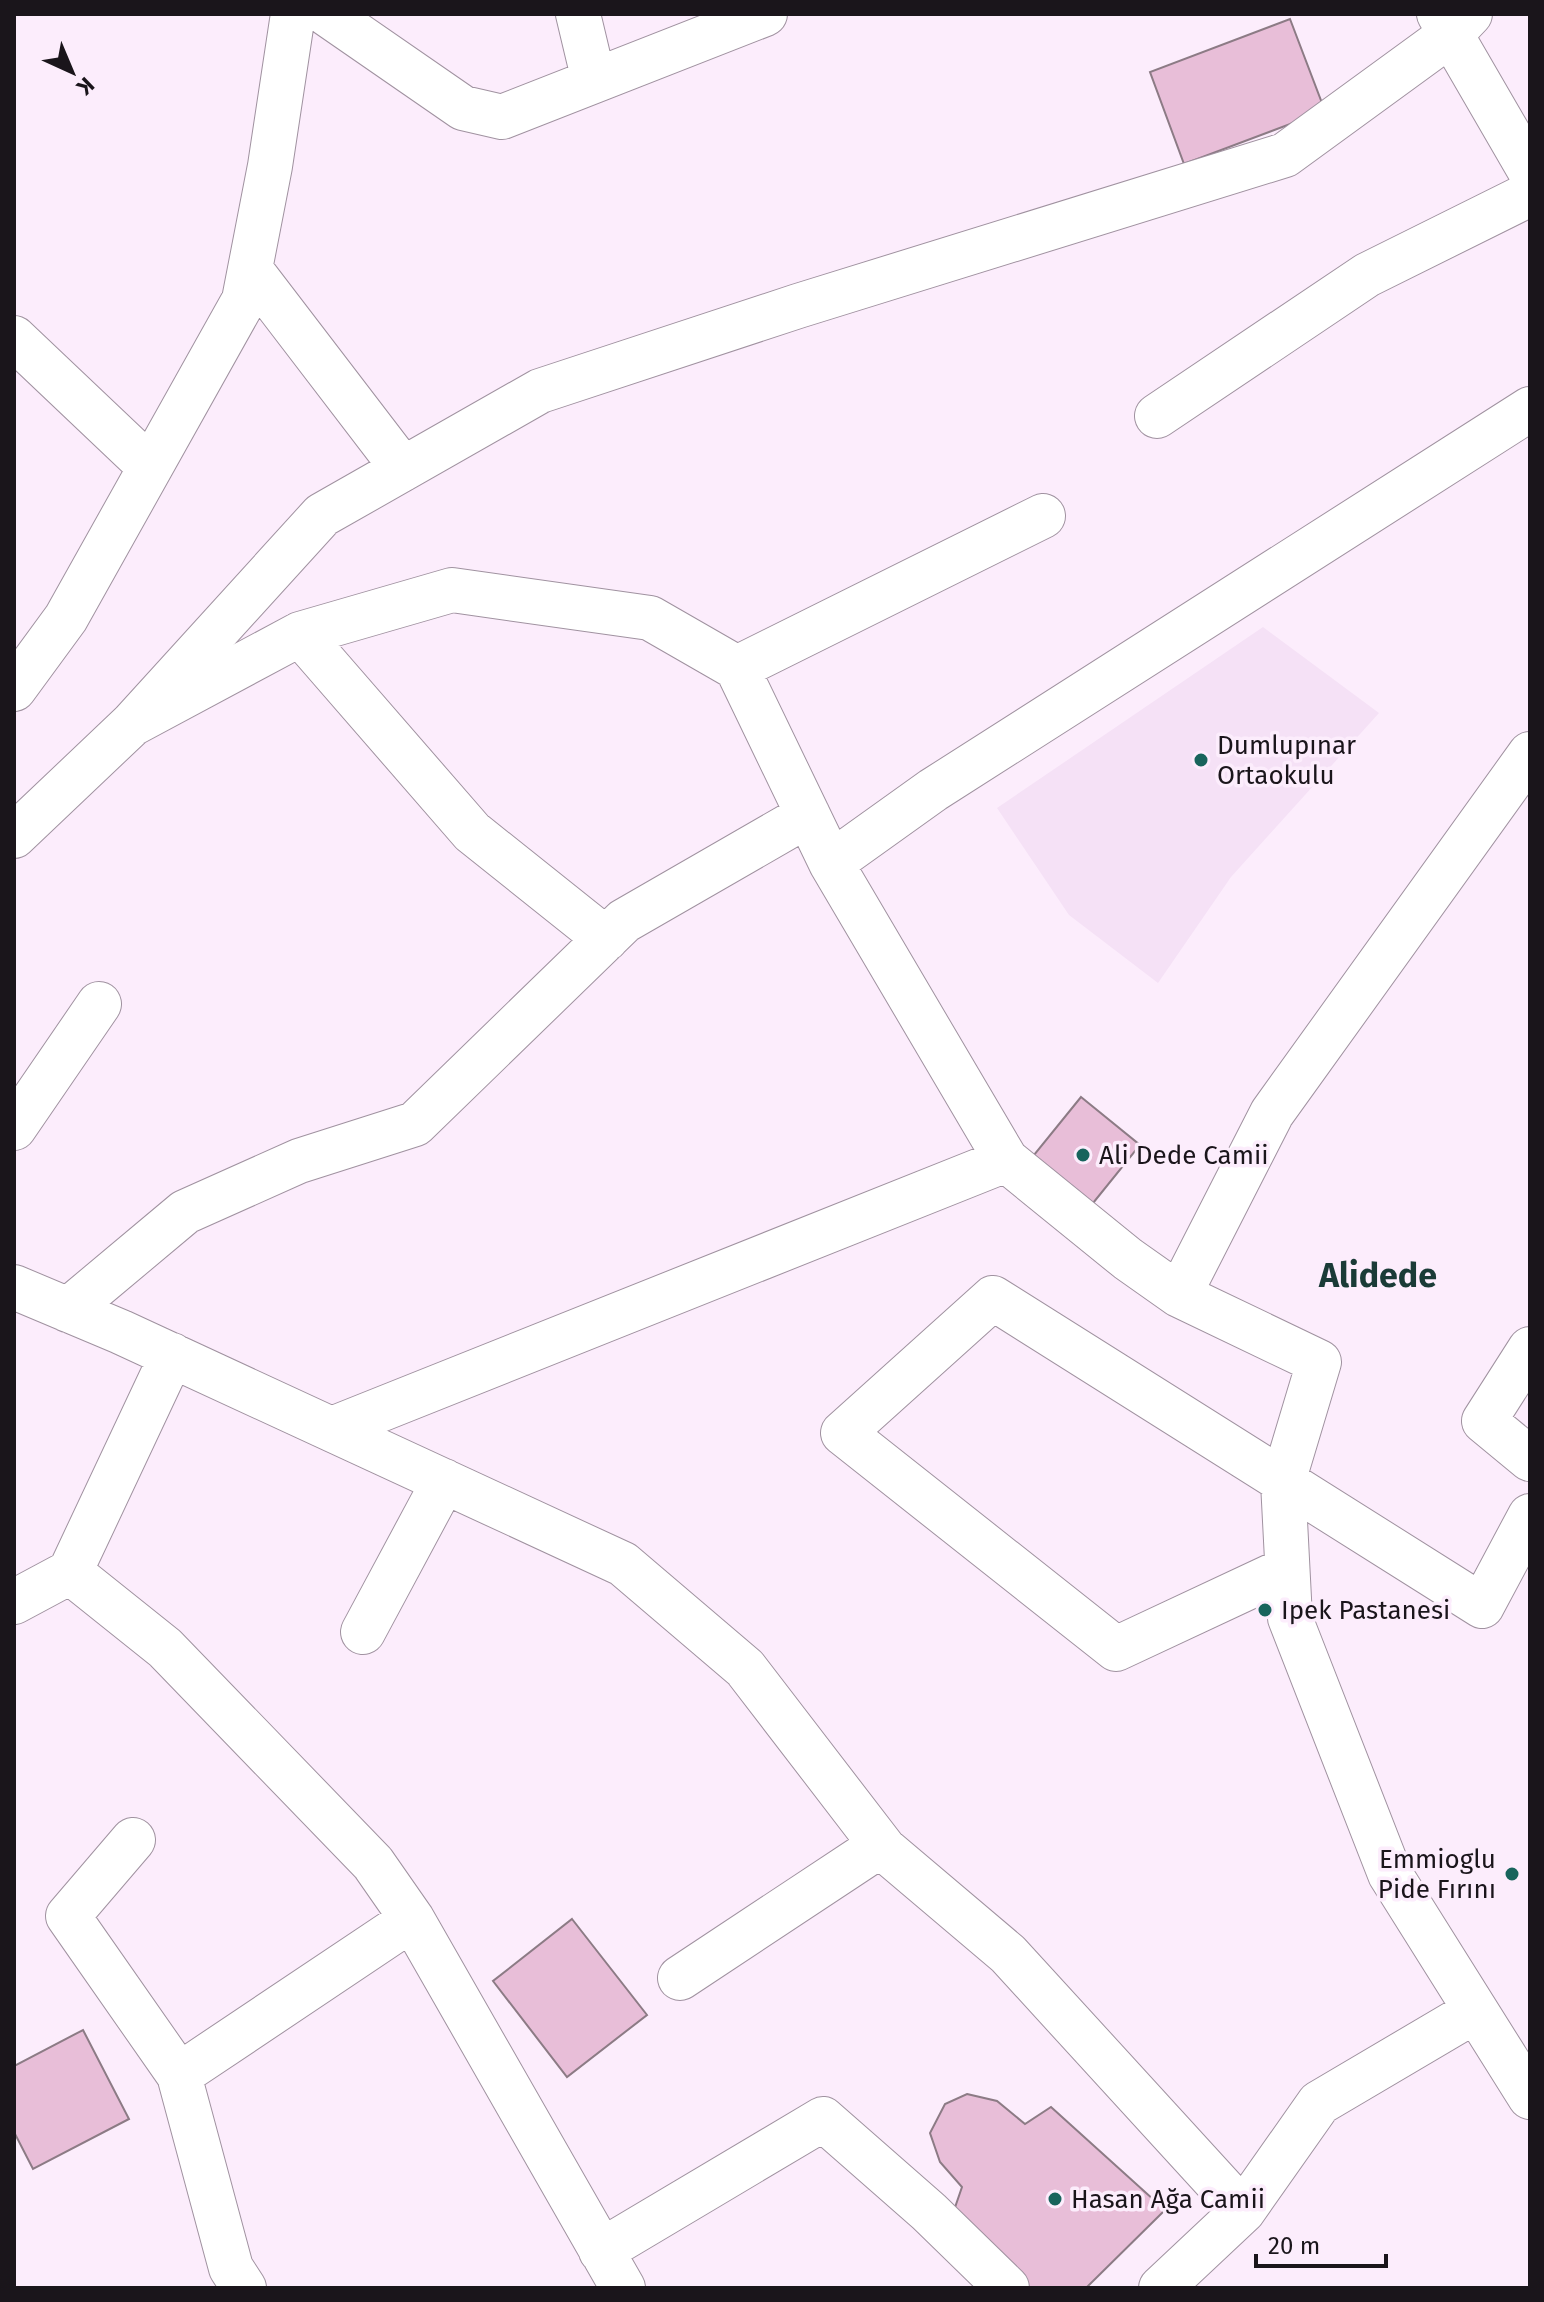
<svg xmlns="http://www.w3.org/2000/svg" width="1544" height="2302" viewBox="0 0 1544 2302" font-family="'Fira Sans',sans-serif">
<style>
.built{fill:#f5e1f6}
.building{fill:#e8bed8;stroke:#8c7b85;stroke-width:2}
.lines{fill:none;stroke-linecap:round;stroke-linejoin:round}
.street-casing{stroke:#a092a0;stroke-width:46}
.secondary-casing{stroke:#a092a0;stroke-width:46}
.street{stroke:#fff;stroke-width:44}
.secondary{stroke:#fff;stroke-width:44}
.poi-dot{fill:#18645c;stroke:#fcedfc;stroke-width:3}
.labels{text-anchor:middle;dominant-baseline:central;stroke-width:7;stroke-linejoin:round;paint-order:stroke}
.poi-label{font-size:26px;fill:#1a151b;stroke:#fcedfc;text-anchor:start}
.district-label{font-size:34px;font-weight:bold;fill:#1a3b37;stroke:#fcedfc}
</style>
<rect width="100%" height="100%" fill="#fcedfc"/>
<path class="built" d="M1263 627 1379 713 1231 877 1158 983 1069 915 997 808Z"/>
<path class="building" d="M1290 19 1325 111 1184 164 1150 72Z
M1081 1097 1140 1145 1085 1213 1025 1166Z
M572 1919 647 2015 567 2077 493 1981Z
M83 2030 129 2119 33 2169 14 2132V2066Z
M967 2094 997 2101 1025 2124 1051 2107 1165 2210 1086 2288H1020L950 2222 962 2187 940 2162 930 2133 945 2104Z"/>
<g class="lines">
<g class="street-casing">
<path id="street" d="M327 14 463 108 502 117 765 14
M578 14 594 81
M250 269 403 469
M14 338 150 467
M1157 416 1367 275 1530 194
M300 634 472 832 606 939
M737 668 1043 516
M14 689 66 618 244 300 270 166 293 14
M132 724 300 634 452 590 650 618 737 668 831 863 1006 1160 1128 1259 1179 1295 1319 1362 1283 1482 1290 1618 1390 1874 1530 2097
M14 836 132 724 322 515 540 391 798 306 1285 155 1451 34 1470 14
M831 863 933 790 1530 409
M14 1128 99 1004
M14 1287 121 1332 623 1564 745 1668 884 1849 1008 1954 1243 2211
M1179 1295 1272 1113 1530 754
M68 1310 185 1212 299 1161 415 1124 624 921 808 815
M1530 1349 1484 1421 1530 1459
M332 1429 1006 1160
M1287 1569 1116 1649 843 1433 993 1298 1482 1606 1530 1516
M70 1572 165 1648 373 1863 412 1919 623 2288
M14 1602 70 1572 172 1355
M363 1632 444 1481
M133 1840 68 1916 179 2075
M680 1978 881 1845
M601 2251 823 2119 929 2212 1007 2288
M244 2288 231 2268 179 2075 412 1919
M1161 2288 1243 2211 1319 2103 1475 2011"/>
</g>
<g class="secondary-casing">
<path id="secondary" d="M1439 14 1530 171"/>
</g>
<use href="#street" class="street"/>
<use href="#secondary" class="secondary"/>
</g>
<g class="poi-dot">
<circle cx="1201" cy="760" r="8"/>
<circle cx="1083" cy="1155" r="8"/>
<circle cx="1265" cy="1610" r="8"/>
<circle cx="1512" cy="1874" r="8"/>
<circle cx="1055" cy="2199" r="8"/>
</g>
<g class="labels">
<g class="poi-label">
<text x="1217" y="745">Dumlupınar<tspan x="1217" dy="30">Ortaokulu</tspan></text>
<text x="1099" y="1155">Ali Dede Camii</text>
<text x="1281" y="1610">Ipek Pastanesi</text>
<text x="1496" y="1859" text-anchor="end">Emmioglu<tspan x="1496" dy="30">Pide Fırını</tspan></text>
<text x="1071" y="2199">Hasan Ağa Camii</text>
</g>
<g class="district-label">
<text x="1378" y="1275">Alidede</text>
</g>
</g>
<rect width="1544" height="2302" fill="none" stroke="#1a151b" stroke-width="32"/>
<g transform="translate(72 72) rotate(136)" stroke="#fcedfc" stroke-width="6" paint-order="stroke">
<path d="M0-6L14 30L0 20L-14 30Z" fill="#1a151b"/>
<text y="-12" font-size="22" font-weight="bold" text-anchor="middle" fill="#1a151b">K</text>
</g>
<path d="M1256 2254v12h130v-12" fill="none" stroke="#1a151b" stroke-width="4"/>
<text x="1268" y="2254" font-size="24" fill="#1a151b" stroke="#fcedfc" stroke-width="6" paint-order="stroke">20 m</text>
</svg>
